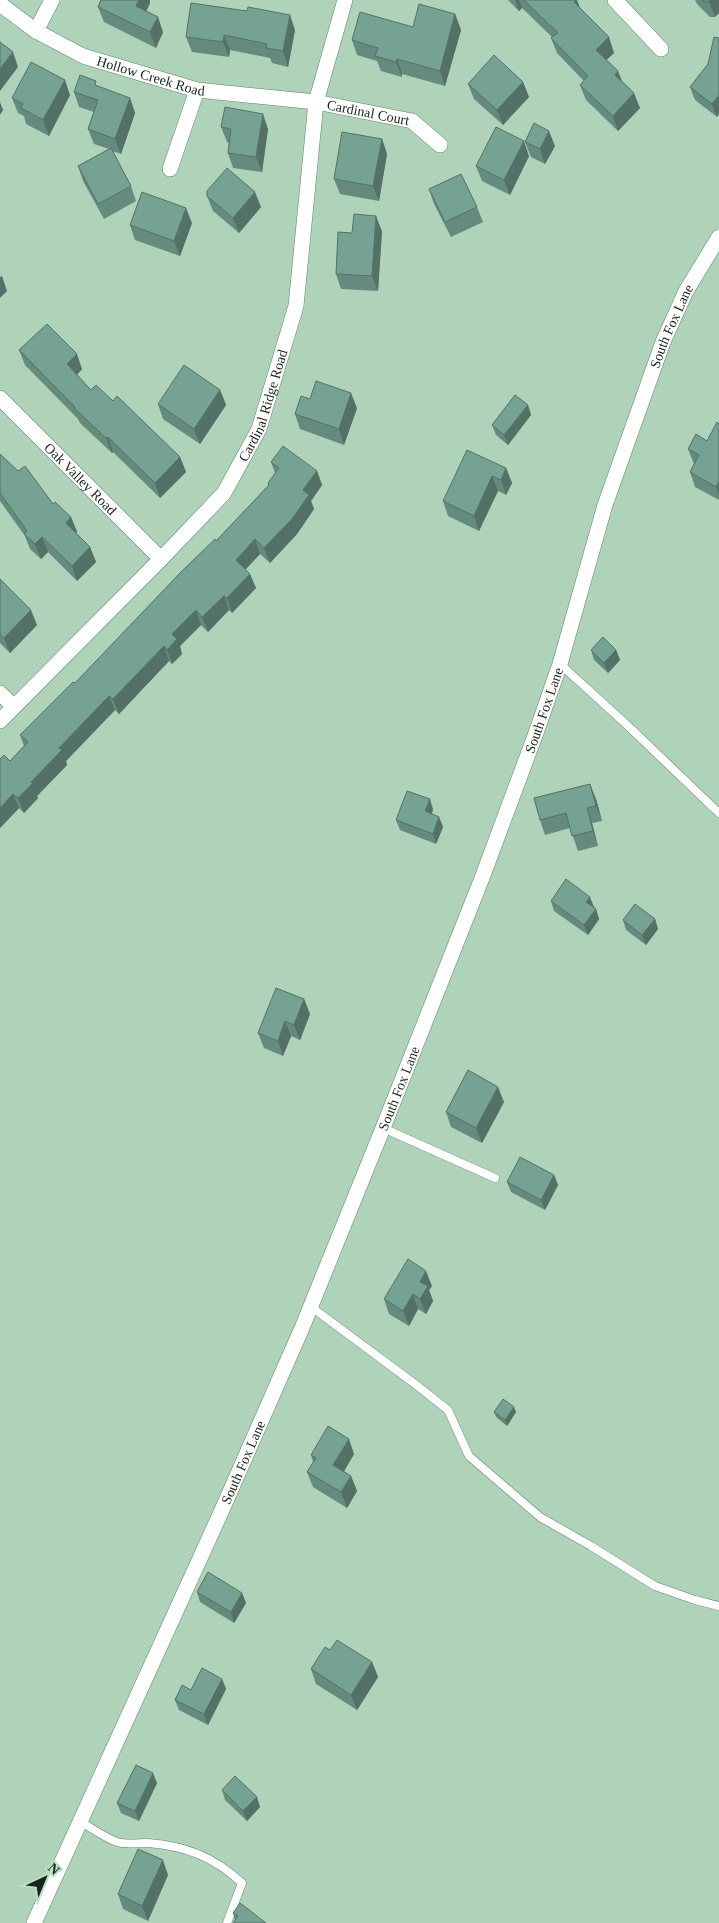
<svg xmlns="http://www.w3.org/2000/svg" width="719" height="1923" viewBox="0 0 719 1923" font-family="Georgia,serif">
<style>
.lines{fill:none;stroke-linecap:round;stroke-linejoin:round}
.lane-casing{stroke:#62826a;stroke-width:9}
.street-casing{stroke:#62826a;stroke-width:16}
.lane{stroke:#fff;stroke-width:8}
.street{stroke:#fff;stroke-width:15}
.wall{fill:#658b7e}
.shaded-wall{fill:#537167}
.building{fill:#76a293;stroke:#537167}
.labels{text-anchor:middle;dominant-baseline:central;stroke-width:4;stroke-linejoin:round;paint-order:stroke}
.street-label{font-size:14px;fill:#17251b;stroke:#bce0c4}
</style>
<rect width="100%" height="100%" fill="#afd3b8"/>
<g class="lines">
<g class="lane-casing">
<path id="lane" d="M560 664 626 724 719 813
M383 1128 495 1178
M310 1306 415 1384 448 1410 469 1456 540 1517 591 1546 655 1586 695 1600 719 1606
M80 1821C92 1829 104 1837 117 1842 127 1845 138 1843 148 1843 186 1846 214 1857 242 1883L227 1923"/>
</g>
<g class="street-casing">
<g id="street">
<path d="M615 0 661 49"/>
<path id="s1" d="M0 4 36 31 83 56 197 90 316 102 412 121 440 145"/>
<path d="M36 31 52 0"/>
<path d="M170 169 197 90"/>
<path id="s2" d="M0 398 161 559"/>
<path d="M0 693 14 707"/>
<path id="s3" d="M0 721 161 559 224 493 259 429 296 306 316 102 345 0"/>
<path id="s4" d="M34 1923 222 1510 302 1328 383 1128 482 878 536 733 560 664 605 505 663 342 686 291 719 237"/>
</g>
</g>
<use href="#lane" class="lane"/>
<use href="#street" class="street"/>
</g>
<path class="wall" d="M101 0H150V3L146 12 163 32 156 48 104 22 98 7Z
M508 0H577L580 8 614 53 606 60 622 82 640 108 618 131 586 100 580 85 584 81 557 53 551 38 552 37 522 8 519 11Z
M695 0H719V13L715 17H710L697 4Z
M455 14 461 30 445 86 402 74V77L381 71 377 61 357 55 352 40 413 27Z
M295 30 288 67 272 63 270 58 230 50 229 57 192 52 186 37Z
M708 64 717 117 695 100 690 87Z
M523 82 529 97 503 125 474 99 468 84Z
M98 87 130 98 135 113 121 154 112 151 131 186 136 201 104 219 83 181 78 166 109 149 94 144 88 129 94 112 79 107 74 92Z
M70 95 49 136 26 124 24 116 18 113 12 98Z
M221 127 268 129 262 172 233 168 228 153 229 143 227 142Z
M382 139 387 154 379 201 340 194 334 179Z
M525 142 555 146 545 164 531 157Z
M529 156 510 195 482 181 476 166Z
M429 189 477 207 483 222 451 237 434 204Z
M207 196 261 207 239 233 213 211Z
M192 223 180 256 135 240 130 225Z
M382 231 378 291 341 289 336 274 352 233Z
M19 350 82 369 77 375 91 390 113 401 180 457 186 472 160 498 113 452 112 453 80 423 78 419 25 365Z
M220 390 226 405 200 444 163 419 158 404Z
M310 399 357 408 344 445 300 429 295 414Z
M528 405 531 415 508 445 496 435 492 425Z
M719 424V500L695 487 690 472 694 464 688 449 707 441Z
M0 454 53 504 71 517 77 532 76 533 90 547 96 562 77 581 48 552 41 559 30 549 25 536 0 501Z
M271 462 317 471 322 485 311 501 314 509 297 534 270 563 260 554 246 569 256 588 232 613 229 610 208 632 201 625 180 646 182 654 172 664 169 661 119 714 115 710 66 761 67 765 37 796 38 798 24 813 19 808 0 828 10 761 24 746 20 735 75 683 216 541 268 486V483L275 473Z
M506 468 512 483 506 495 498 491 479 531 448 516 443 501Z
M0 579 37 625 10 653 0 643Z
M591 650H616L620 660 608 673 594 660Z
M596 799 602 821 592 823 598 846 578 851 570 828 545 835 540 820Z
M433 809 432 814 439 817 443 827 436 844 400 830 396 820Z
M551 901 594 907V908L596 909 599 919 588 935 554 911Z
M655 919 658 929 646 945 626 930 623 920Z
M304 999 310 1014 300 1040 291 1036 283 1056 264 1048 258 1033Z
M504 1102 482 1143 451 1127 446 1112Z
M554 1175 558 1185 545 1210 511 1192 507 1182Z
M432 1286 429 1290 433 1301 426 1314 418 1309 409 1326 389 1314 384 1299Z
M494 1412H516L507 1426 496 1417Z
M354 1454 344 1471 351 1476 357 1491 347 1508 313 1487 307 1472 313 1462 311 1455Z
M197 1592 242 1593 246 1603 234 1623 200 1602Z
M330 1650 372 1662 378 1677 357 1710 316 1684 311 1669Z
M222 1679 226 1689 208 1725 179 1710 175 1700 191 1690Z
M157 1783 139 1821 121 1813 117 1803Z
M222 1790 257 1797 260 1807 247 1821 225 1800Z
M168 1875 148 1921 123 1909 118 1894Z
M233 1913 266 1923 235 1920Z"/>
<path class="shaded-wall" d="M139 0H150V3L141 22 136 6Z
M515 0H519L522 8 519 11Z
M576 0H577L582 14 574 2Z
M711 0H719V13L715 17 709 2Z
M455 14 461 30 445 86 440 71Z
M290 15 295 30 288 67 283 51Z
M158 17 163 32 156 48 150 32Z
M224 35 230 50 229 57 223 42Z
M609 37 614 53 601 65 596 50Z
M13 52 18 67 0 91V69Z
M397 59 402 74V77L396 62Z
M618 71 624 86 615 75Z
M65 80 70 95 49 136 43 120Z
M523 82 529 97 503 125 497 110Z
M634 93 640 108 618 131 613 116Z
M719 95V114L717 117 712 104Z
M130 98 135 113 121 154 115 139Z
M0 102 3 110 0 115Z
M263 114 268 129 262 172 256 157Z
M549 131 555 146 545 164 540 149Z
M382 139 387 154 379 201 373 186Z
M524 141 529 156 510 195 504 180Z
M255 192 261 207 239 233 233 218Z
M186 208 192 223 180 256 174 241Z
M376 216 382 231 378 291 372 276Z
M2 276 7 291 0 298V277Z
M77 354 82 369 73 379 67 364Z
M220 390 226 405 200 444 194 429Z
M351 393 357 408 344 445 339 429Z
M528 405 531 415 508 445 504 435Z
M108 437 113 452 112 453 106 438Z
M180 457 186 472 160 498 155 483Z
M506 468 512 483 506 495 501 480Z
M317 471 322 485 311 501 314 509 297 534 270 563 264 548 303 490Z
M492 476 498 491 479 531 474 516Z
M719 481V495L716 487Z
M71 517 77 532 71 538 66 523Z
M42 537 48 552 41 559 35 544Z
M255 539 260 554 241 574 236 560Z
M90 547 96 562 77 581 72 566Z
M250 574 256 588 232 613 227 598Z
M224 596 229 610 208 632 202 617Z
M31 610 37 625 10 653 4 638Z
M196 610 201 625 180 646 182 654 172 664 167 650 172 634Z
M164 646 169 661 119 714 113 699Z
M616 650 620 660 608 673 604 663Z
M109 696 115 710 66 761 67 765 37 796 38 798 24 813 18 798 59 748Z
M590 784 596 799 602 821 596 806Z
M13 794 19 808 0 828V808Z
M430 799 433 809 429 821 425 811Z
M587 808 592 823 598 846 593 831Z
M439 817 443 827 436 844 433 834Z
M590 897 594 907 590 912 586 902Z
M596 909 599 919 588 935 584 925Z
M655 919 658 929 646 945 642 935Z
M304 999 310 1014 300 1040 294 1025Z
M285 1021 291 1036 283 1056 278 1041Z
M498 1087 504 1102 482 1143 476 1128Z
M554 1175 558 1185 545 1210 541 1200Z
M426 1271 432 1286 429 1290 433 1301 426 1314 420 1299V1282Z
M413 1294 418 1309 409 1326 403 1311Z
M514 1407 516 1412 507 1426 505 1420Z
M349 1439 354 1454 339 1480 333 1465Z
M351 1476 357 1491 347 1508 341 1492Z
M242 1593 246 1603 234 1623 231 1612Z
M372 1662 378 1677 357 1710 351 1695Z
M222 1679 226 1689 208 1725 204 1714Z
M153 1773 157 1783 139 1821 135 1811Z
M257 1797 260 1807 247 1821 243 1811Z
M163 1860 168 1875 148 1921 142 1906Z"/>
<path class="building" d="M101 0H139L136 6 158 17 150 32 98 7Z
M524 0H576L574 2 609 37 596 50 618 71 615 75 634 93 613 116 580 85 588 76 551 38 558 33Z
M703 0H711L709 2H704Z
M191 3 247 11 248 7 290 15 283 51 266 48 267 44 224 35 223 42 186 37Z
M419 4 455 14 440 71 397 59 396 62 375 56 378 48 352 40 360 12 413 27Z
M714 37 719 38V95L712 104 690 87 708 64Z
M0 42 13 52 0 69Z
M494 55 523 82 497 110 468 84Z
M31 62 65 80 43 120 21 108 23 104 12 98Z
M80 75 96 81 95 85 130 98 115 139 88 129 98 100 74 92Z
M225 107 263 114 256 157 228 153 231 129 221 127Z
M534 123 549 131 540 149 525 142Z
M496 127 524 141 504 180 476 166Z
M342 132 382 139 373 186 334 179Z
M111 148 131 186 98 204 78 166Z
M227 168 255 192 233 218 207 196V191Z
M461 174 477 207 445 222 429 189Z
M142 192 186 208 174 241 130 225Z
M354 214 376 216 372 276 336 274 338 232 352 233Z
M47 324 77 354 67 364 91 390 96 385 113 401 117 396 180 457 155 483 108 437 106 438 74 408 75 407 19 350Z
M184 365 220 390 194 429 158 404Z
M316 381 351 393 339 429 295 414 301 396 310 399Z
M515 395 528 405 504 435 492 425Z
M717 422 719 424V481L716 487 690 472 699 455 688 449 696 434 707 441Z
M283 446 317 471 303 490 309 495 292 519 264 548 255 539 236 560 250 574 227 598 224 596 202 617 196 610 172 634 177 639 167 650 164 646 113 699 109 696 59 748 62 750 31 782 33 783 18 798 13 794 0 808V759L4 755 10 761 28 742 20 735 73 682 75 683 181 572 215 539 216 541 269 485 268 483 279 468 271 462Z
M467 450 506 468 501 480 492 476 474 516 443 501Z
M0 454 18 471 25 466 53 504 55 502 71 517 66 523 90 547 72 566 42 537 35 544 24 534 27 531 0 493Z
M0 579 31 610 4 638 0 634Z
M603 637 616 650 604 663 591 650Z
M590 784 596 806 587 808 593 831 572 836 566 813 540 820 534 798Z
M407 791 430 799 425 811 439 817 433 834 396 820Z
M566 879 590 897 586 902 596 909 584 925 551 901Z
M635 904 655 919 642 935 623 920Z
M276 988 304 999 294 1025 285 1021 278 1041 258 1033Z
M468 1070 498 1087 476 1128 446 1112Z
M520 1157 554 1175 541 1200 507 1182Z
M408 1259 426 1271 420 1282 428 1286 420 1299 413 1294 403 1311 384 1299Z
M503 1399 514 1407 505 1420 494 1412Z
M328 1426 349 1439 333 1465 351 1476 341 1492 307 1472 316 1458 311 1455Z
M208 1572 242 1593 231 1612 197 1592Z
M337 1640 372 1662 351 1695 311 1669 325 1647 330 1650Z
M202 1668 222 1679 204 1714 175 1700 182 1685 191 1690Z
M136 1765 153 1773 135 1811 117 1803Z
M235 1776 257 1797 243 1811 222 1790Z
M138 1849 163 1860 142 1906 118 1894Z
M240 1903 266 1923H233L238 1916 233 1913Z"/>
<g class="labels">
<g class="street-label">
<text stroke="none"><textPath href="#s1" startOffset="169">Hollow Creek Road</textPath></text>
<text stroke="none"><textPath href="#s1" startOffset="390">Cardinal Court</textPath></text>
<text stroke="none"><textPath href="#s4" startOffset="1721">South Fox Lane</textPath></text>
<text stroke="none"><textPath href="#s3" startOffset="416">Cardinal Ridge Road</textPath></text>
<text stroke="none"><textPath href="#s2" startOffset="114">Oak Valley Road</textPath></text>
<text stroke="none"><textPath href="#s4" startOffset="1316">South Fox Lane</textPath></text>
<text stroke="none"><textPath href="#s4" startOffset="911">South Fox Lane</textPath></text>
<text stroke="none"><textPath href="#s4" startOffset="506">South Fox Lane</textPath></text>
</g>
</g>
<g transform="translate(45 1878) rotate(44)" stroke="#bce0c4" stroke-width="4" paint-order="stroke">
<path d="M0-4L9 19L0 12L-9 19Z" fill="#17251b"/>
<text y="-8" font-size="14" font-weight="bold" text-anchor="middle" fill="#17251b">N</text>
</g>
</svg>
